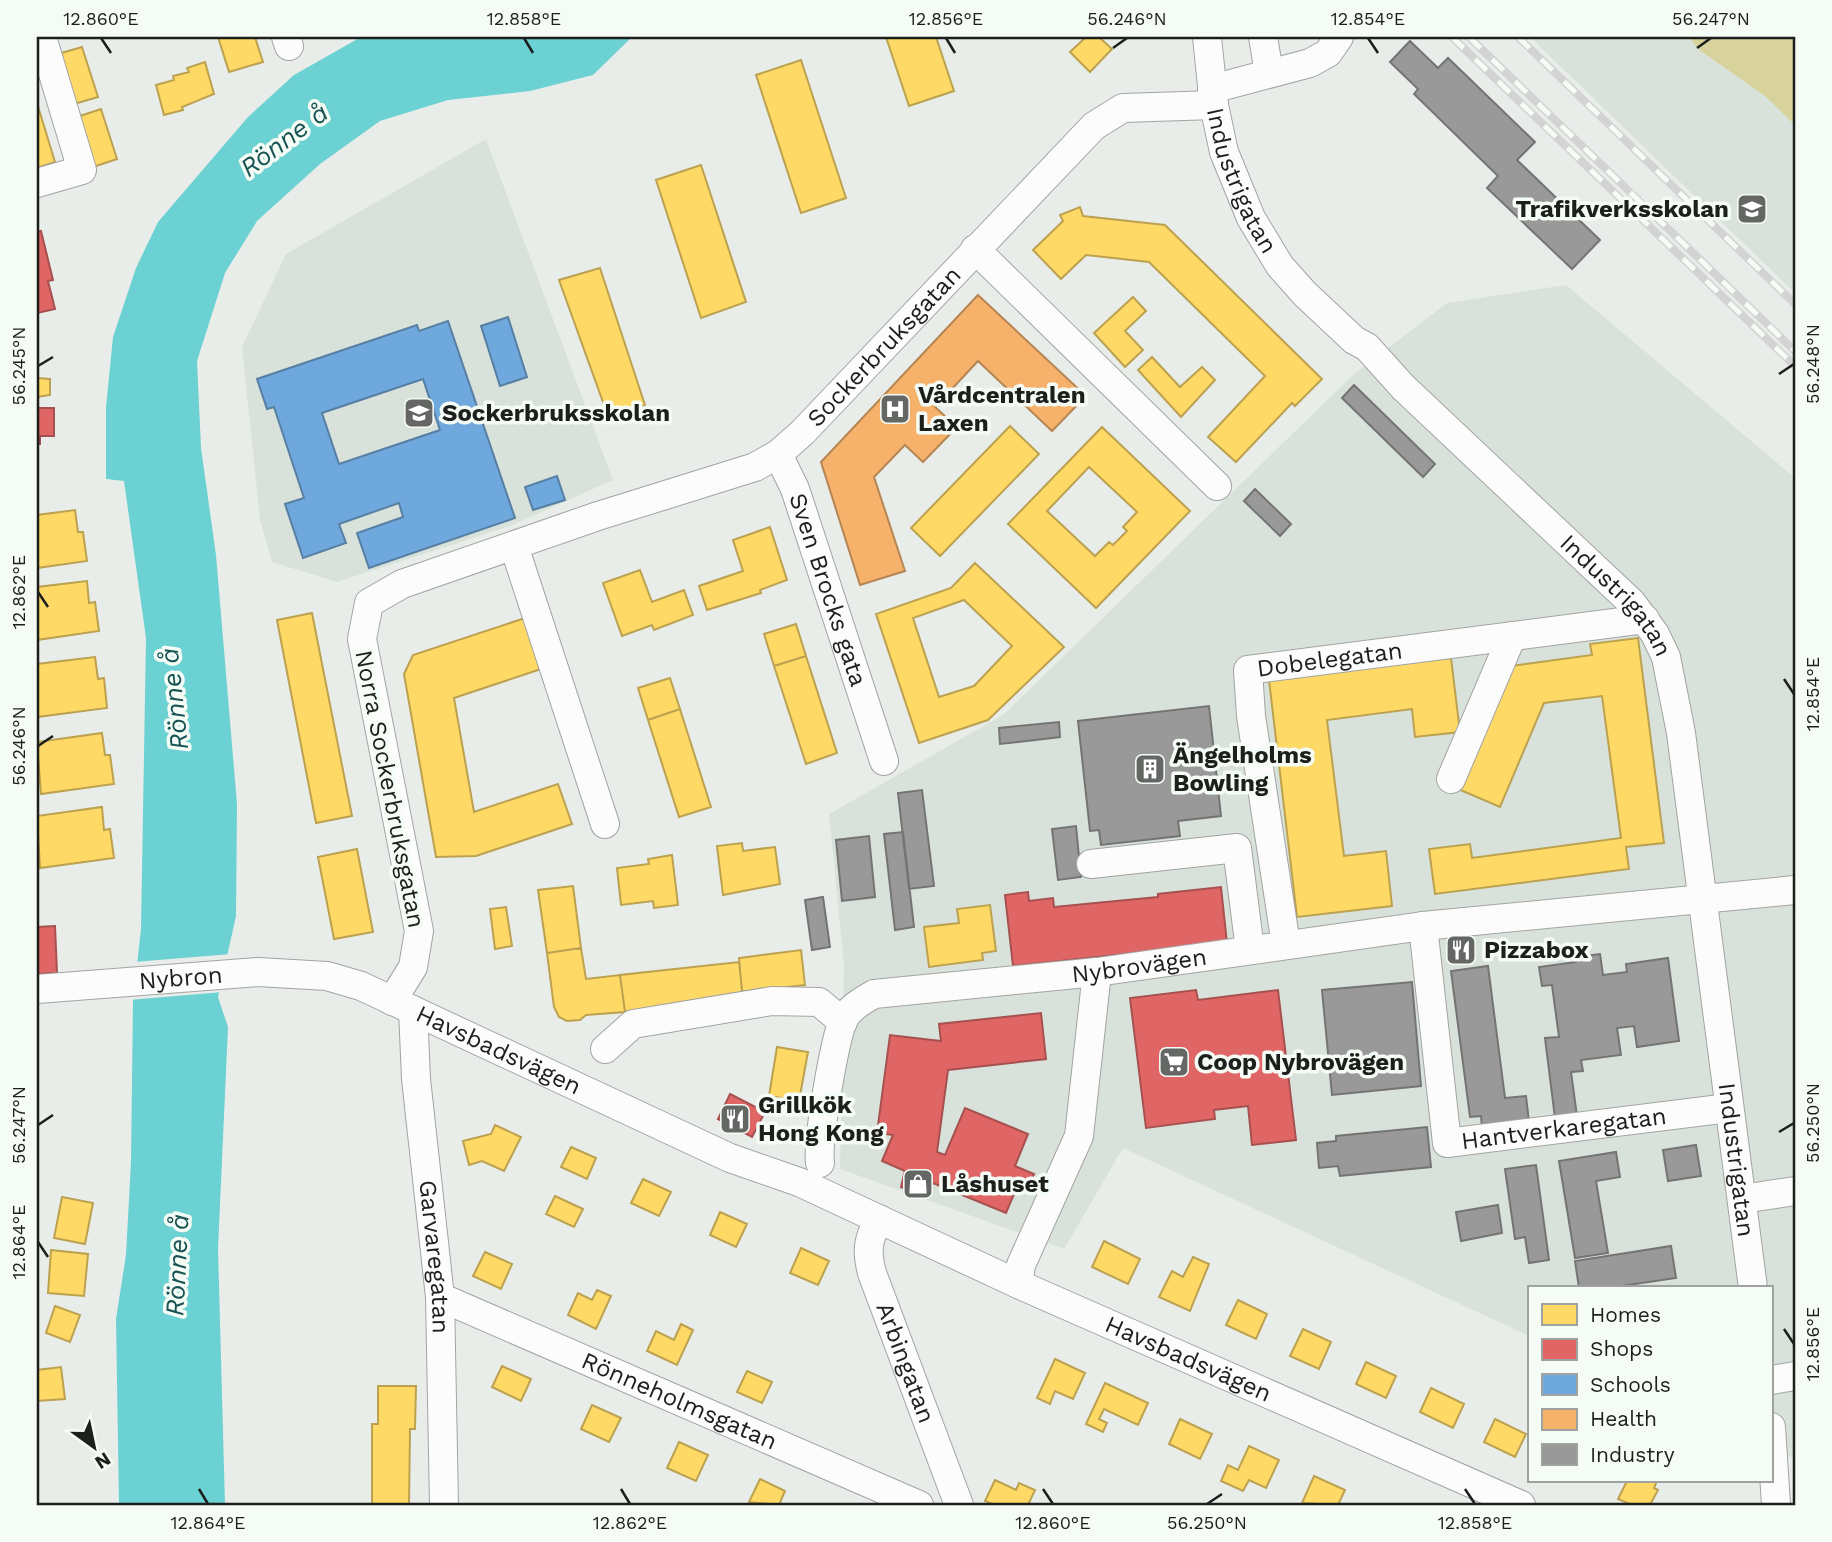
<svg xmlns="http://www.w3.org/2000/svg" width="1832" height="1542" viewBox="0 0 1832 1542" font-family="'Work Sans',sans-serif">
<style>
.built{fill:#d9e2da}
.forest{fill:#d8d29c}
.water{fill:#6bd1d2}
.pier{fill:#e9ede9}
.homes{fill:#ffd966;stroke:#bba150;stroke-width:2;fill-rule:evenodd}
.shops{fill:#e06666;stroke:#a65150;stroke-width:2}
.schools{fill:#6fa8dc;stroke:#567fa3;stroke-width:2;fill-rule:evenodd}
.health{fill:#f6b26b;stroke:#b58654;stroke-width:2}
.industry{fill:#999;stroke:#747474;stroke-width:2}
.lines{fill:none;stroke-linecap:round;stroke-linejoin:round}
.minor-casing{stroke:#a2a4a2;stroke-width:30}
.minor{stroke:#fcfcfc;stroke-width:28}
.rail-casing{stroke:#d2d3d2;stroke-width:8}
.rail{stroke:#f5fbf5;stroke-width:5;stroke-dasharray:16;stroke-linecap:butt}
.ticks{fill:none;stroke:#1d1f1d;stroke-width:2.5}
.labels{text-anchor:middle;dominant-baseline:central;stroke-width:7;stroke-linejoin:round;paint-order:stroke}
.street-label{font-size:24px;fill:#1d1f1d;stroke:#f5fbf5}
.poi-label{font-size:24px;font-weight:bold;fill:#1d1f1d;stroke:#f5fbf5;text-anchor:start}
.water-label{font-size:26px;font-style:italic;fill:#195455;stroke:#f5fbf5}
.neatline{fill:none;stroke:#1d1f1d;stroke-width:2.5}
.ticks-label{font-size:18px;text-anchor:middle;fill:#1d1f1d}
</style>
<rect width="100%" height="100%" fill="#e9ede9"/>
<path class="built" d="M1530 37H1689L1698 49 1766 97 1795 125V293Z
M486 139 613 480 510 526 337 582 272 562 260 520 242 347 286 254Z
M1566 285 1795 478V1459L1771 1448V1288H1529V1336L1123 1148 1064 1249 840 1169 844 965 829 814 1003 715 1354 374 1447 303Z"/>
<path class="forest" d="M1689 37H1795V125L1766 97 1698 49Z"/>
<path class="water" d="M361 37H632L593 75 530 91 448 100 380 121 320 164 257 221 225 273 197 361 201 448 216 555 237 804 236 916 218 997 228 1027 218 1249 225 1505H119L116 1319 126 1255 131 1162 133 1001 141 929 146 638 124 481 106 479V407L113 337 136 268 158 222 248 117 294 75Z"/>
<path class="pier" d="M231 954 223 992 129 1000 134 962Z"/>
<path class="homes" d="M218 37H255L263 62 229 72Z
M886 37H936L954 91 909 106Z
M1086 37H1099L1112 49 1090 72 1070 52Z
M82 47 98 97 74 104 58 54Z
M801 60 846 198 801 213 756 75Z
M205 62 214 94 182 107 183 110 164 115 156 85 174 80 173 76 189 72 187 68Z
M37 103 55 162 37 168Z
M101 109 117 159 93 167 77 117Z
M701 165 746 302 701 318 656 180Z
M1080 207 1083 216 1165 225 1322 379 1295 406 1292 403 1236 462 1208 437 1265 376 1149 262 1086 255 1061 279 1033 250 1063 221 1060 215Z
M600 268 645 405 608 416 559 280Z
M1133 297 1146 311 1125 331 1143 350 1125 367 1094 333Z
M1152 357 1180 387 1202 367 1215 380 1181 417 1138 370Z
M37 378 50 379V395L37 397Z
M1010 426 1039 454 940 556 911 528Z
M1102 427 1190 511 1096 608 1008 524ZM1089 467 1137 512 1123 527 1127 531 1113 545 1109 542 1095 556 1047 511Z
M75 510 78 532H83L87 561 37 568V515Z
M770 527 787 580 760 590 761 593 707 610 699 586 743 571 733 540Z
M975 563 1064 647 988 720 919 743 876 614 951 588ZM964 600 1012 646 974 686 939 697 913 618Z
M640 570 652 602 684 590 693 615 654 630 652 625 622 636 603 583Z
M87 581 89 603 95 602 99 631 37 640V587Z
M312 613 352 816 316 823 277 620Z
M528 617 544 668 454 698 474 812 558 784 572 824 476 856 436 857 404 674 413 655Z
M796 624 806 656 774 666 764 634Z
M1638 638 1664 843 1626 847 1629 869 1435 894 1429 849 1470 844 1472 858 1621 838 1602 696 1544 703 1500 807 1458 789 1511 666 1592 655 1590 644Z
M806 656 837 753 806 764 774 666Z
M95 657 98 679 104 678 107 708 37 717V664Z
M1451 658 1460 732 1415 737 1412 709 1327 720 1344 856 1386 851 1392 906 1297 917 1269 680Z
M670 678 680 709 648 720 638 688Z
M680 709 711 807 679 817 648 720Z
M102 733 105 755H110L114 784 41 794 37 742Z
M102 807 104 830 110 829 114 858 40 868 37 816Z
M742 843 743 851 775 847 780 884 723 895 717 846Z
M357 849 373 932 334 939 318 857Z
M672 855 678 905 654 908 653 901 621 905 617 868 649 864 648 859Z
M573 886 581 948 547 953 538 890Z
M990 905 996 951 982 953 983 960 929 967 924 927 959 923 957 909Z
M506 907 512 946 495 949 490 909Z
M581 948 586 979 620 975 625 1012 586 1015 580 1020 567 1021 559 1017 554 1007 547 953Z
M801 950 805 985 742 992 739 958Z
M739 962 743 998 625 1012 620 975Z
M777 1047 808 1052 799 1101 769 1096Z
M495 1125 521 1137 504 1171 482 1161 469 1165 463 1141 491 1134Z
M571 1147 596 1158 587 1179 561 1167Z
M643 1179 671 1192 659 1216 631 1203Z
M555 1196 583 1209 574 1227 546 1214Z
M62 1197 93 1203 85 1244 54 1238Z
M720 1212 747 1224 736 1247 710 1235Z
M1104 1241 1140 1259 1128 1284 1092 1267Z
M801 1248 829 1261 818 1285 790 1273Z
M51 1250 88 1254 84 1296 48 1293Z
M485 1252 512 1264 501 1289 473 1276Z
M1193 1257 1209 1264 1190 1311 1159 1297 1172 1271 1183 1277Z
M597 1290 611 1296 596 1329 568 1315 578 1293 592 1300Z
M1238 1300 1267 1314 1256 1339 1226 1325Z
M55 1306 80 1315 70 1342 46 1333Z
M681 1324 693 1330 677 1365 647 1351 656 1331 674 1340Z
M1303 1329 1331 1342 1319 1369 1290 1356Z
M1055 1359 1085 1373 1073 1399 1055 1391 1050 1404 1037 1398Z
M1366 1362 1396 1376 1386 1398 1356 1384Z
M502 1366 531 1379 521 1401 492 1387Z
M61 1367 65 1399 37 1401V1370Z
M747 1371 772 1382 762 1403 737 1392Z
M1105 1383 1148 1403 1138 1425 1104 1409 1099 1419 1107 1423 1103 1432 1086 1424Z
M378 1386H416L415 1429H410L409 1505H372V1424H378Z
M1431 1388 1464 1404 1453 1428 1420 1412Z
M592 1405 621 1418 609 1442 581 1429Z
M1180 1419 1212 1434 1200 1459 1169 1444Z
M1495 1419 1526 1434 1515 1457 1484 1442Z
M679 1442 708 1455 696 1481 667 1468Z
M1249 1446 1279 1460 1266 1488 1249 1480 1243 1491 1221 1481 1228 1465 1238 1470Z
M1314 1476 1345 1490 1338 1505 1302 1503Z
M760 1479 785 1491 779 1505 749 1502Z
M995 1480 1016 1490 1019 1483 1035 1490 1028 1505H995L985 1501Z
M1627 1481H1657L1654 1488 1658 1490 1650 1505H1632L1618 1499Z"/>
<path class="shops" d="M41 231 53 280 48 281 55 309 37 313V232Z
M37 408H54V436H40V444H37Z
M1221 887 1227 943 1013 966 1005 895 1028 892 1029 901 1053 898 1054 907 1158 897V894Z
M55 926 57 973 37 974V927Z
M1196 990 1198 1000 1278 990 1296 1140 1252 1145 1248 1106 1214 1110 1215 1119 1146 1128 1130 998Z
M1041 1013 1046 1059 948 1070 937 1152 945 1155 965 1108 1028 1134 1015 1166 1034 1174 1027 1191 1017 1187 1006 1213 933 1183 921 1196 901 1187 905 1171 882 1161 893 1135 877 1133 890 1035 941 1041 939 1024Z
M730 1094 765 1112 752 1137 718 1119Z"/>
<path class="schools" d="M508 317 527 377 500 386 481 326Z
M448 321 515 518 369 568 357 533 403 517 399 503 339 524 346 543 303 558 285 504 304 498 274 407 267 409 257 379 417 325 419 331ZM423 379 440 430 339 464 322 413Z
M557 476 565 500 533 510 525 487Z"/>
<path class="health" d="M978 295 1086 396 1052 431 978 361 935 407 957 427 923 462 905 445 874 477 905 571 860 585 821 462Z"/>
<path class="industry" d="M1410 41 1438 68 1448 58 1535 142 1517 160 1600 240 1572 269 1487 188 1498 176 1414 94 1418 89 1390 62Z
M1354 385 1435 464 1423 477 1342 398Z
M1255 489 1291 524 1280 536 1244 501Z
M1209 706 1221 816 1178 821 1180 836 1101 845 1099 830 1090 831 1078 721Z
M1059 722 1060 737 1000 744 999 728Z
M922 790 934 886 909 889 898 793Z
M1076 826 1081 877 1058 880 1052 829Z
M903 832 914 927 895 930 884 834Z
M869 836 875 897 842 901 836 840Z
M823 897 830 947 812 950 805 900Z
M1600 954 1603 975 1627 972 1626 964 1668 958 1679 1041 1637 1047 1634 1026 1617 1028 1621 1055 1581 1060 1583 1071 1571 1072 1577 1116 1555 1118 1545 1038 1559 1037 1552 985 1542 986 1539 967 1576 962V957Z
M1488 966 1505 1098 1526 1096 1529 1122 1482 1128 1481 1116 1470 1117 1451 971Z
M1412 982 1421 1086 1332 1095 1322 990Z
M1427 1127 1431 1167 1340 1176 1338 1166 1319 1168 1317 1143 1336 1141V1136Z
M1696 1145 1701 1176 1668 1181 1663 1150Z
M1616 1152 1620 1177 1596 1181 1608 1253 1575 1258 1559 1161Z
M1536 1165 1549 1260 1529 1263 1525 1237 1515 1239 1505 1169Z
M1498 1205 1502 1233 1461 1241 1456 1212Z
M1671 1246 1676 1278 1608 1288H1579L1575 1261Z"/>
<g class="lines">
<g class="minor-casing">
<g id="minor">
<path d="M286 37 289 46"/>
<path id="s1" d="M1207 37 1214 105 1224 152 1251 218 1280 266 1305 294 1354 340 1367 347 1403 387 1632 603 1655 634 1666 657 1681 733 1753 1288"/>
<path d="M1263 37 1269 73"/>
<path d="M1212 89 1310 63 1328 53 1339 37"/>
<path d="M37 183 82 170 42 37"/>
<path d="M975 249 1217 486"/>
<path id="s2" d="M778 454 795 489 884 761"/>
<path d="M514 546 605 824"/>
<path d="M1451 779 1512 636"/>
<path d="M1091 864 1237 848 1250 950"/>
<path id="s3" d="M1423 926 1447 1143 1729 1108"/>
<path id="s4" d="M1286 945 1251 716 1248 670 1645 619"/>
<path id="s5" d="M37 989 258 972 327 976 361 986 730 1158 799 1182 1018 1284 1521 1505"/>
<path id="s6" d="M392 1001 413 967 419 931 362 639 369 603 402 584 598 516 755 467 778 454 802 433 1094 126 1123 108 1214 105"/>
<path id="s7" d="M413 1010 416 1079 440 1297 444 1505"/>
<path d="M605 1049 633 1024 772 1001 819 1002 843 1022"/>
<path id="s8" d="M820 1163C817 1139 834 1046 842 1023 847 1009 862 1001 874 994L1097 972 1423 926 1795 890"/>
<path d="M1742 1199 1795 1191"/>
<path id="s9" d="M879 1219C868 1239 866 1251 872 1273L959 1505"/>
<path d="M1018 1284 1021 1265 1079 1136 1097 972"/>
<path id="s10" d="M440 1297 919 1505"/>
<path d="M1771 1380 1795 1376"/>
<path d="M1771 1427 1776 1505"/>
</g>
</g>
<use href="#minor" class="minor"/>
<g class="rail-casing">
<path id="rail" d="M1452 37 1795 366
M1469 37 1795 351
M1518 37 1795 304"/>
</g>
<use href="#rail" class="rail"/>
</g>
<path class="ticks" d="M101 38 111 53M524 38 533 53M946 38 955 53M1368 38 1378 53M1113 48 1127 38M1697 48 1711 38M38 366 53 357M1779 374 1794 364M38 592 48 607M1784 679 1794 694M38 746 53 736M38 1125 53 1115M1779 1132 1794 1123M38 1242 48 1257M1784 1329 1794 1344M199 1489 208 1504M621 1489 630 1504M1043 1489 1053 1504M1465 1489 1475 1504M1207 1504 1222 1494"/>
<defs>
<g id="university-square" transform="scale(1.575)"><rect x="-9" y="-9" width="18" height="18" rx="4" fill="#646764" stroke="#f5fbf5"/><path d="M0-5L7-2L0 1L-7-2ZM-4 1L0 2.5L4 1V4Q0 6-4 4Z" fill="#fff"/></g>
<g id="hospital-square" transform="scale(1.575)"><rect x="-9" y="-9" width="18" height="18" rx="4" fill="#646764" stroke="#f5fbf5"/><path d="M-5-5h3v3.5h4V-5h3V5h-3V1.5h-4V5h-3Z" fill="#fff"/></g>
<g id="school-square" transform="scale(1.575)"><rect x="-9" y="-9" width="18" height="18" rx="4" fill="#646764" stroke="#f5fbf5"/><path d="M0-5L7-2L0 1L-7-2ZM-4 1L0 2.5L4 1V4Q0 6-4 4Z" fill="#fff"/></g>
<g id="building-square" transform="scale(1.575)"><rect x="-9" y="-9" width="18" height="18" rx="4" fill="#646764" stroke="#f5fbf5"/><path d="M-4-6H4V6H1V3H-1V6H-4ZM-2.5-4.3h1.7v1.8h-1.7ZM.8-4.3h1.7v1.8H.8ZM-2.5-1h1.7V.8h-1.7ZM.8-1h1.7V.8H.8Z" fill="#fff"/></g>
<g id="restaurant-square" transform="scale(1.575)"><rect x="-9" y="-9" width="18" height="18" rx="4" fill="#646764" stroke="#f5fbf5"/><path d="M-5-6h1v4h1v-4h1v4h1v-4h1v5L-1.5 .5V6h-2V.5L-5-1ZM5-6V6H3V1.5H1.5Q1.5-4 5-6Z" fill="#fff"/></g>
<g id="supermarket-square" transform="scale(1.575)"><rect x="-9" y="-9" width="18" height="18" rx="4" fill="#646764" stroke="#f5fbf5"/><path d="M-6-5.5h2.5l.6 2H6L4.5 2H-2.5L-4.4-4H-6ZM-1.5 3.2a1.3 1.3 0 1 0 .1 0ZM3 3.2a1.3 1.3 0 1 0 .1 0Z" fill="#fff"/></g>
<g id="shop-square" transform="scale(1.575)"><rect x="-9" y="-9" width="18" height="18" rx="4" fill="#646764" stroke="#f5fbf5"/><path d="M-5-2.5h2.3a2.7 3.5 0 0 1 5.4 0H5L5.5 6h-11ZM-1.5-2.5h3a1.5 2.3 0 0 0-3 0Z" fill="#fff"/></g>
</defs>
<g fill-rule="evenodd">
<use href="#university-square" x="1752" y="209"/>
<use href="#hospital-square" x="895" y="409"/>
<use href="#school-square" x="419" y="413"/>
<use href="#building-square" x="1150" y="769"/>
<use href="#restaurant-square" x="1461" y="950"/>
<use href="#supermarket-square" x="1174" y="1062"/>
<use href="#restaurant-square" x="735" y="1119"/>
<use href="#shop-square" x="918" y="1184"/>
</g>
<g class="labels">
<g class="street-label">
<text stroke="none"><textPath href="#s1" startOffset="149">Industrigatan</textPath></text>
<text stroke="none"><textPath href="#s6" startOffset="998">Sockerbruksgatan</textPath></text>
<text stroke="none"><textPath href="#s2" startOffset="145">Sven Brocks gata</textPath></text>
<text stroke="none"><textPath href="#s1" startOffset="716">Industrigatan</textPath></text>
<text stroke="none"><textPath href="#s4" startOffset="360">Dobelegatan</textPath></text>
<text transform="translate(390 789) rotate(79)">Norra Sockerbruksgatan</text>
<text stroke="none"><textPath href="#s8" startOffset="453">Nybrovägen</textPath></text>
<text stroke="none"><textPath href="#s5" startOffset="144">Nybron</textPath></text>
<text stroke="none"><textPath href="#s5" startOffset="478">Havsbadsvägen</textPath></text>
<text stroke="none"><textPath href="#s3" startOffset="336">Hantverkaregatan</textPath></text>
<text stroke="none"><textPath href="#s1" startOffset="1304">Industrigatan</textPath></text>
<text stroke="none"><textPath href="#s7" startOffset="248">Garvaregatan</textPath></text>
<text stroke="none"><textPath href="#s5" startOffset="1234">Havsbadsvägen</textPath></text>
<text stroke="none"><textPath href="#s9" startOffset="152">Arbingatan</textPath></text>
<text stroke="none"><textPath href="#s10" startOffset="261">Rönneholmsgatan</textPath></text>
</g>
<g class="poi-label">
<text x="1729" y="209" text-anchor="end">Trafikverksskolan</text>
<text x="918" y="395">Vårdcentralen<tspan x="918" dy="28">Laxen</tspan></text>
<text x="442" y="413">Sockerbruksskolan</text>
<text x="1173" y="755">Ängelholms<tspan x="1173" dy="28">Bowling</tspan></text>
<text x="1484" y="950">Pizzabox</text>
<text x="1197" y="1062">Coop Nybrovägen</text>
<text x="758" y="1105">Grillkök<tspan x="758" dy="28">Hong Kong</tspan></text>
<text x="941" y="1184">Låshuset</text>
</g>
<g class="water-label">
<text transform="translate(284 140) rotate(-37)">Rönne å</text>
<text transform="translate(174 699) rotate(-96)">Rönne å</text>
<text transform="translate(177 1265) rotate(-87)">Rönne å</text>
</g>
</g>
<rect width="1832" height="1542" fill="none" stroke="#f5fbf5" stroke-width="77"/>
<rect x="1528" y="1286" width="245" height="196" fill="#f5fbf5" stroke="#9fa39f" stroke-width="2"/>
<rect x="1542" y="1304" width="35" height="21" fill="#ffd966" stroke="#9fa39f" stroke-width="2"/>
<text x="1590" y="1322" font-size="21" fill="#1d1f1d">Homes</text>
<rect x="1542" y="1339" width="35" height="21" fill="#e06666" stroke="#9fa39f" stroke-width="2"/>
<text x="1590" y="1356" font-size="21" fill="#1d1f1d">Shops</text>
<rect x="1542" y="1374" width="35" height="21" fill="#6fa8dc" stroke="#9fa39f" stroke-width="2"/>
<text x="1590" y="1392" font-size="21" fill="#1d1f1d">Schools</text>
<rect x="1542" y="1409" width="35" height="21" fill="#f6b26b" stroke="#9fa39f" stroke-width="2"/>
<text x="1590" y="1426" font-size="21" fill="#1d1f1d">Health</text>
<rect x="1542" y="1444" width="35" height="21" fill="#999999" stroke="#9fa39f" stroke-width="2"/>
<text x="1590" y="1462" font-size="21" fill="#1d1f1d">Industry</text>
<g transform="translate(94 1447) rotate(147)" stroke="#f5fbf5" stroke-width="5" paint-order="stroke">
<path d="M0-5L12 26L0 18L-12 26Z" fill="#1d1f1d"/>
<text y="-10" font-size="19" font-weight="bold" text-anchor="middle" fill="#1d1f1d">N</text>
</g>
<rect x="38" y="38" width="1756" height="1466" class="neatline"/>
<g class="ticks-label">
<text x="101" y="25">12.860°E</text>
<text x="524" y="25">12.858°E</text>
<text x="946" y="25">12.856°E</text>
<text x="1127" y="25">56.246°N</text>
<text x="1368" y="25">12.854°E</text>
<text x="1711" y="25">56.247°N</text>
<text transform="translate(1813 364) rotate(-90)" y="6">56.248°N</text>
<text transform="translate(19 366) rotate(-90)" y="6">56.245°N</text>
<text transform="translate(19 592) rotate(-90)" y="6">12.862°E</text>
<text transform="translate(1813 694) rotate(-90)" y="6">12.854°E</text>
<text transform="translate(19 746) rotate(-90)" y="6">56.246°N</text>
<text transform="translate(1813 1123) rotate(-90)" y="6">56.250°N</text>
<text transform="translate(19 1125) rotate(-90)" y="6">56.247°N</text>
<text transform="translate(19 1242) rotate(-90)" y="6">12.864°E</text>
<text transform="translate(1813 1344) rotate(-90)" y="6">12.856°E</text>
<text x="208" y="1529">12.864°E</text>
<text x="630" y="1529">12.862°E</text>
<text x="1053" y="1529">12.860°E</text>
<text x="1207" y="1529">56.250°N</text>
<text x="1475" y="1529">12.858°E</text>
</g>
</svg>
